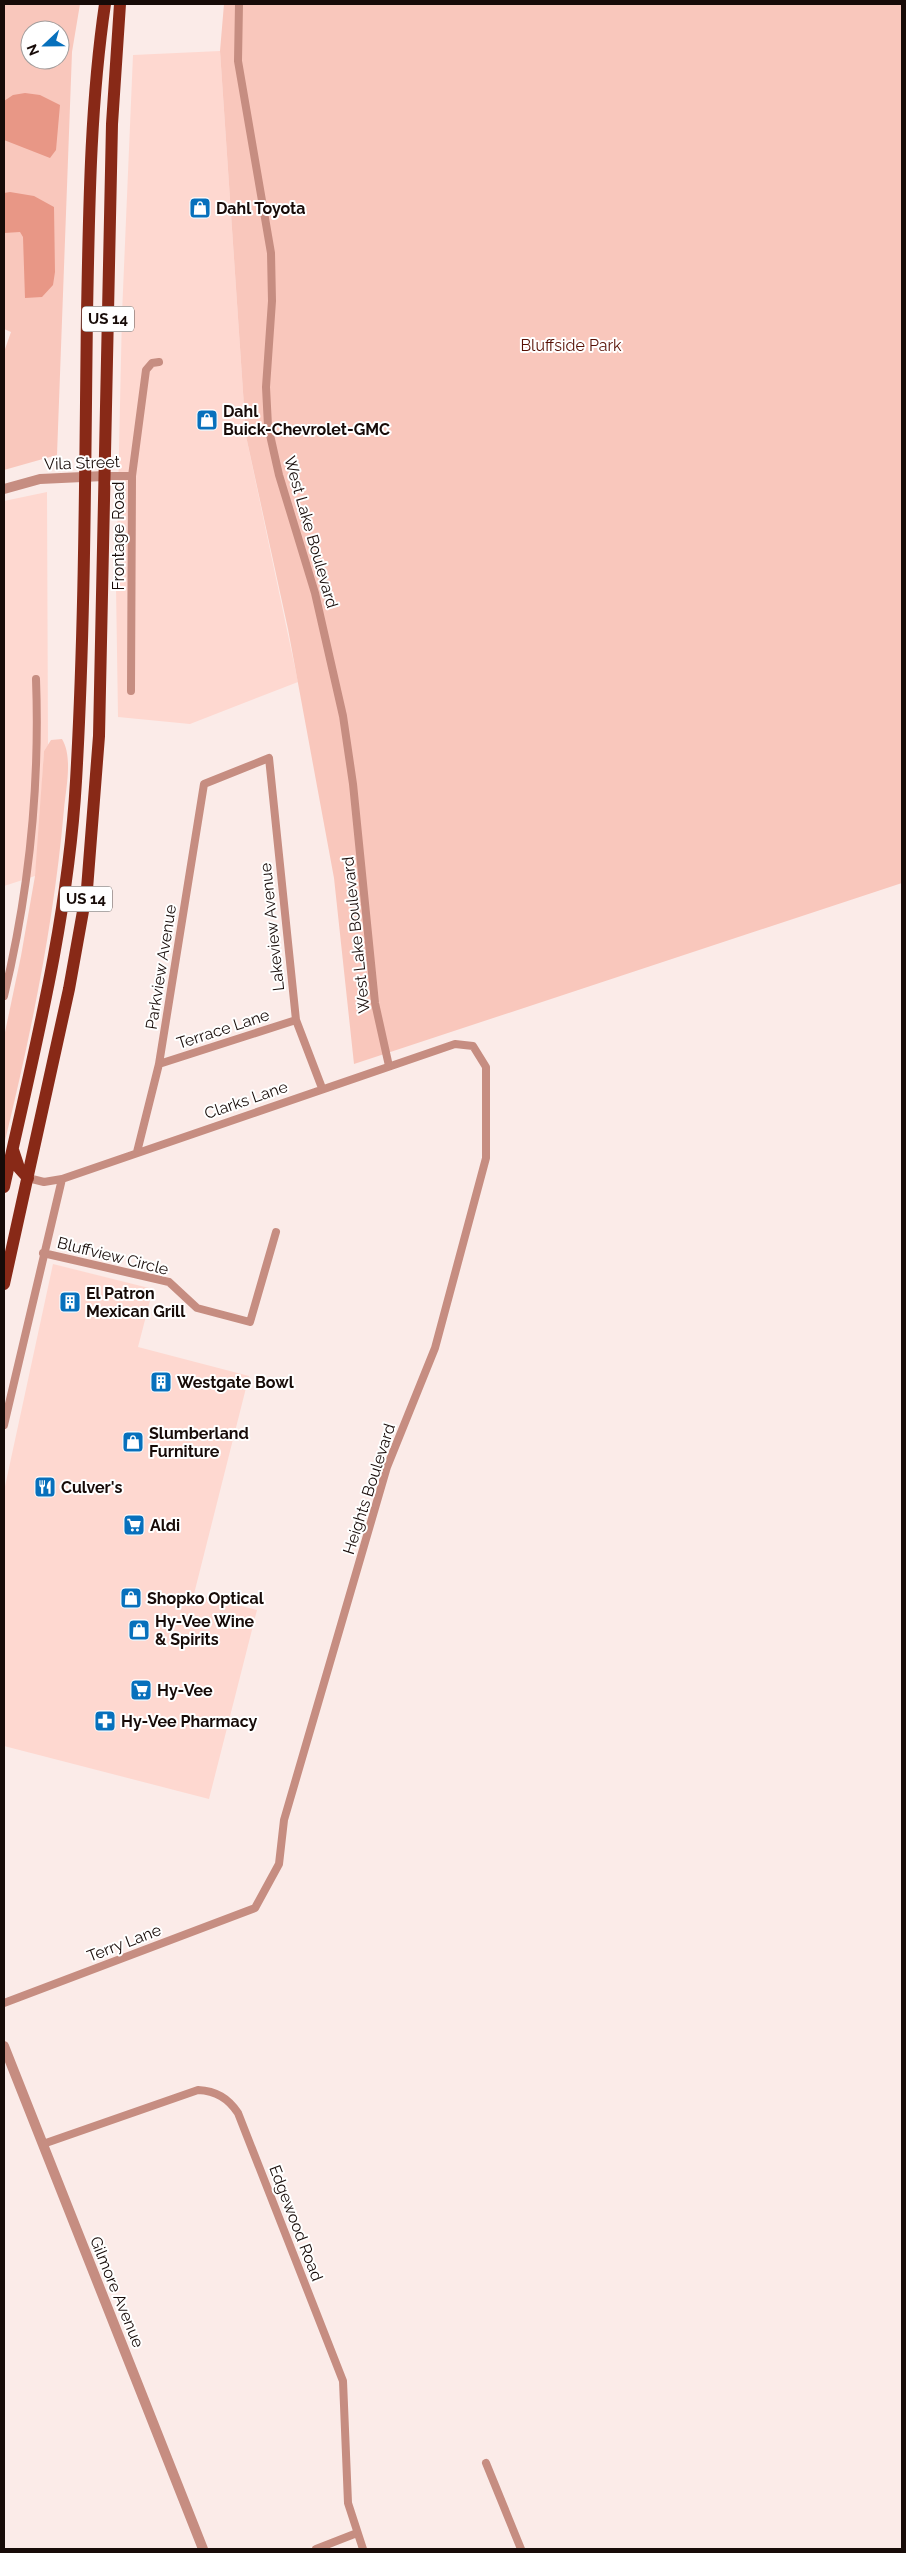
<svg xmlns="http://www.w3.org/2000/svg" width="906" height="2553" viewBox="0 0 906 2553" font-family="Raleway,sans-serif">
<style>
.built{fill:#fed8d0}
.green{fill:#f9c7bc;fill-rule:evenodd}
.water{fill:#e89786}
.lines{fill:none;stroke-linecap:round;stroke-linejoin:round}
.minor{stroke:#c68d81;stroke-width:8}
.tertiary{stroke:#c68d81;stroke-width:10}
.trunk{stroke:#882917;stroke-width:12}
.labels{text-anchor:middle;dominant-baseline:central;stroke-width:4;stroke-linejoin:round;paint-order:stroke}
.shield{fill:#fff;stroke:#5d5452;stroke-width:1}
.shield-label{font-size:15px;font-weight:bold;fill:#170b08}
.poi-label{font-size:16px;font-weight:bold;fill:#170b08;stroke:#fff;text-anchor:start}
.park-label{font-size:16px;fill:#571004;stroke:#fff}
.street-label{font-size:16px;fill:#170b08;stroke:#fff}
</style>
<rect width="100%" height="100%" fill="#fbebe8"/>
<path class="built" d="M220 51 246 436 298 682 190 724 118 717 116 586 122 314 133 55Z
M47 492 48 745 44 751 38 851 35 876 4 886V501Z
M53 1264 153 1289 138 1347 249 1376 194 1594 257 1610 209 1799 4 1746V1491Z"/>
<path class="green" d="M4 4H80L72 52 57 455 4 470V352L11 332 4 329ZM30 30H60V60H30Z
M224 4H902V883L354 1064 334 878 288 629 246 436 220 51Z
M62 739C73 757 66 788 64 809 54 923 31 1034 4 1145V1037L21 956 35 876 44 751 51 740Z"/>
<path class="water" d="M25 93 40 95 60 105 56 150 50 158 4 140V101L13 95Z
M10 192 34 196 54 207 55 272 53 285 42 297 25 298 23 237 20 232 4 233V193Z"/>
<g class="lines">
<path class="minor" d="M239 4 238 61 271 253 272 301 266 387 268 426 279 475 315 593 343 716 353 784 375 1003 389 1066
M104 476H132
M131 691 132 476 146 370 152 363 159 362
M4 996C29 892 40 786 36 679
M159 1064 296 1020
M137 1152 159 1064 204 784 269 758 296 1020 322 1088
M43 1253 169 1282 197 1308 250 1322 276 1232
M4 1425 62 1179
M4 2003 255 1908 279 1864 284 1820 387 1467 435 1348 486 1158V1067L473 1046 455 1044 62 1179 44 1182 28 1178
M43 2144 198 2090C216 2091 228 2098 238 2113L343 2381 348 2503 363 2549
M486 2463 521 2549
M316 2549 357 2533"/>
<path class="tertiary" d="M4 489 40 479 104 476
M4 2046 203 2549"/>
<path class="trunk" d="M13 1150 19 1168 28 1178
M4 1187C34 1052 68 920 76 781 85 626 85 470 87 314 89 211 90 106 105 4
M4 1284 69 989 87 889 99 736 112 124 120 4"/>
</g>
<defs>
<g id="shop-square" transform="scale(1.125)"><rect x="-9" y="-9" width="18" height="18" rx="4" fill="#0770bc" stroke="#fff"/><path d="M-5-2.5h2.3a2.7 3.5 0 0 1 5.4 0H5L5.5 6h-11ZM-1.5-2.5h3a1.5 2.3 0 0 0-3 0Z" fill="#fff"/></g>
<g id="building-square" transform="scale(1.125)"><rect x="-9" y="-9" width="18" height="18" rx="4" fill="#0770bc" stroke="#fff"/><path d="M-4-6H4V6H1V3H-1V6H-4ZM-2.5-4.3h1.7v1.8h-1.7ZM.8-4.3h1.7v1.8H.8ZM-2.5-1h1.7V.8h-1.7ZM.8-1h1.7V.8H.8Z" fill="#fff"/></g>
<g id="restaurant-square" transform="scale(1.125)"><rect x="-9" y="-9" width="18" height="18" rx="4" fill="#0770bc" stroke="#fff"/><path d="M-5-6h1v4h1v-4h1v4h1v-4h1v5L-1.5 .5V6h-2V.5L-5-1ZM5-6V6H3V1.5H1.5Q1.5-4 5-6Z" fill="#fff"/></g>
<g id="supermarket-square" transform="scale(1.125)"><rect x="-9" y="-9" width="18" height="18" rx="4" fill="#0770bc" stroke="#fff"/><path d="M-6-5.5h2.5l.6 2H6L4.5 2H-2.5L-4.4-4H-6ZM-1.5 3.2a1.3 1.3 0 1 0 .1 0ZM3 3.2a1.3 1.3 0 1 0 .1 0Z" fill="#fff"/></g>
<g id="pharmacy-square" transform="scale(1.125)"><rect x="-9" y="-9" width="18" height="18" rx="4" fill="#0770bc" stroke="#fff"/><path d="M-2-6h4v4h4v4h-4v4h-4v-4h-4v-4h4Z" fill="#fff"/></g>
</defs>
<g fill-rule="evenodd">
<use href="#shop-square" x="200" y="208"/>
<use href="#shop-square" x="207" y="420"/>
<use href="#building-square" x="70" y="1302"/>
<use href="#building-square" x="161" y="1382"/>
<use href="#shop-square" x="133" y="1442"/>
<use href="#restaurant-square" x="45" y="1487"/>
<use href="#supermarket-square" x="134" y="1525"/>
<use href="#shop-square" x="131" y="1598"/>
<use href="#shop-square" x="139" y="1630"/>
<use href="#supermarket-square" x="141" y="1690"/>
<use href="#pharmacy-square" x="105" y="1721"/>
</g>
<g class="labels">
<g class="shield">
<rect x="82" y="306.5" width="52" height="25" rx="4"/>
<rect x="60" y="886.5" width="52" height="25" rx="4"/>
</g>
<g class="shield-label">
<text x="108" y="319">US 14</text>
<text x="86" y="899">US 14</text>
</g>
<g class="poi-label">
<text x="216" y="208">Dahl Toyota</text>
<text x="223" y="411">Dahl<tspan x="223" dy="18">Buick-Chevrolet-GMC</tspan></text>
<text x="86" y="1293">El Patron<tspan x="86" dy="18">Mexican Grill</tspan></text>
<text x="177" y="1382">Westgate Bowl</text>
<text x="149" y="1433">Slumberland<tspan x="149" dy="18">Furniture</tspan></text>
<text x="61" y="1487">Culver's</text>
<text x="150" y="1525">Aldi</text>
<text x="147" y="1598">Shopko Optical</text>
<text x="155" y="1621">Hy-Vee Wine<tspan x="155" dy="18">&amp; Spirits</tspan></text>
<text x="157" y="1690">Hy-Vee</text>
<text x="121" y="1721">Hy-Vee Pharmacy</text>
</g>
<g class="park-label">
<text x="571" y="345">Bluffside Park</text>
</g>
<g class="street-label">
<text transform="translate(82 463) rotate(-2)">Vila Street</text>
<text transform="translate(311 532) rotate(74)">West Lake Boulevard</text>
<text transform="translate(118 536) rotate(-90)">Frontage Road</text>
<text transform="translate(272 927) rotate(-96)">Lakeview Avenue</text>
<text transform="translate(356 935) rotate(-96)">West Lake Boulevard</text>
<text transform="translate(161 967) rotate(-81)">Parkview Avenue</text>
<text transform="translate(223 1029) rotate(-18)">Terrace Lane</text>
<text transform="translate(246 1100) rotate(-19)">Clarks Lane</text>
<text transform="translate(113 1256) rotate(14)">Bluffview Circle</text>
<text transform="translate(369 1489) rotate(-72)">Heights Boulevard</text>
<text transform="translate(124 1943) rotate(-21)">Terry Lane</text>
<text transform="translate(296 2223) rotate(69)">Edgewood Road</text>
<text transform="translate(117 2292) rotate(68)">Gilmore Avenue</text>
</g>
</g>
<rect width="906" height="2553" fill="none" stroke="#170b08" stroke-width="10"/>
<g transform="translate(45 45) rotate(248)"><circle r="24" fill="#ffffff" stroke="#a29d9c"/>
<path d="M0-4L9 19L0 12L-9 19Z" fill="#0770bc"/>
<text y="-8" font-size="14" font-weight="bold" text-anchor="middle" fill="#170b08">N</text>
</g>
</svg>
